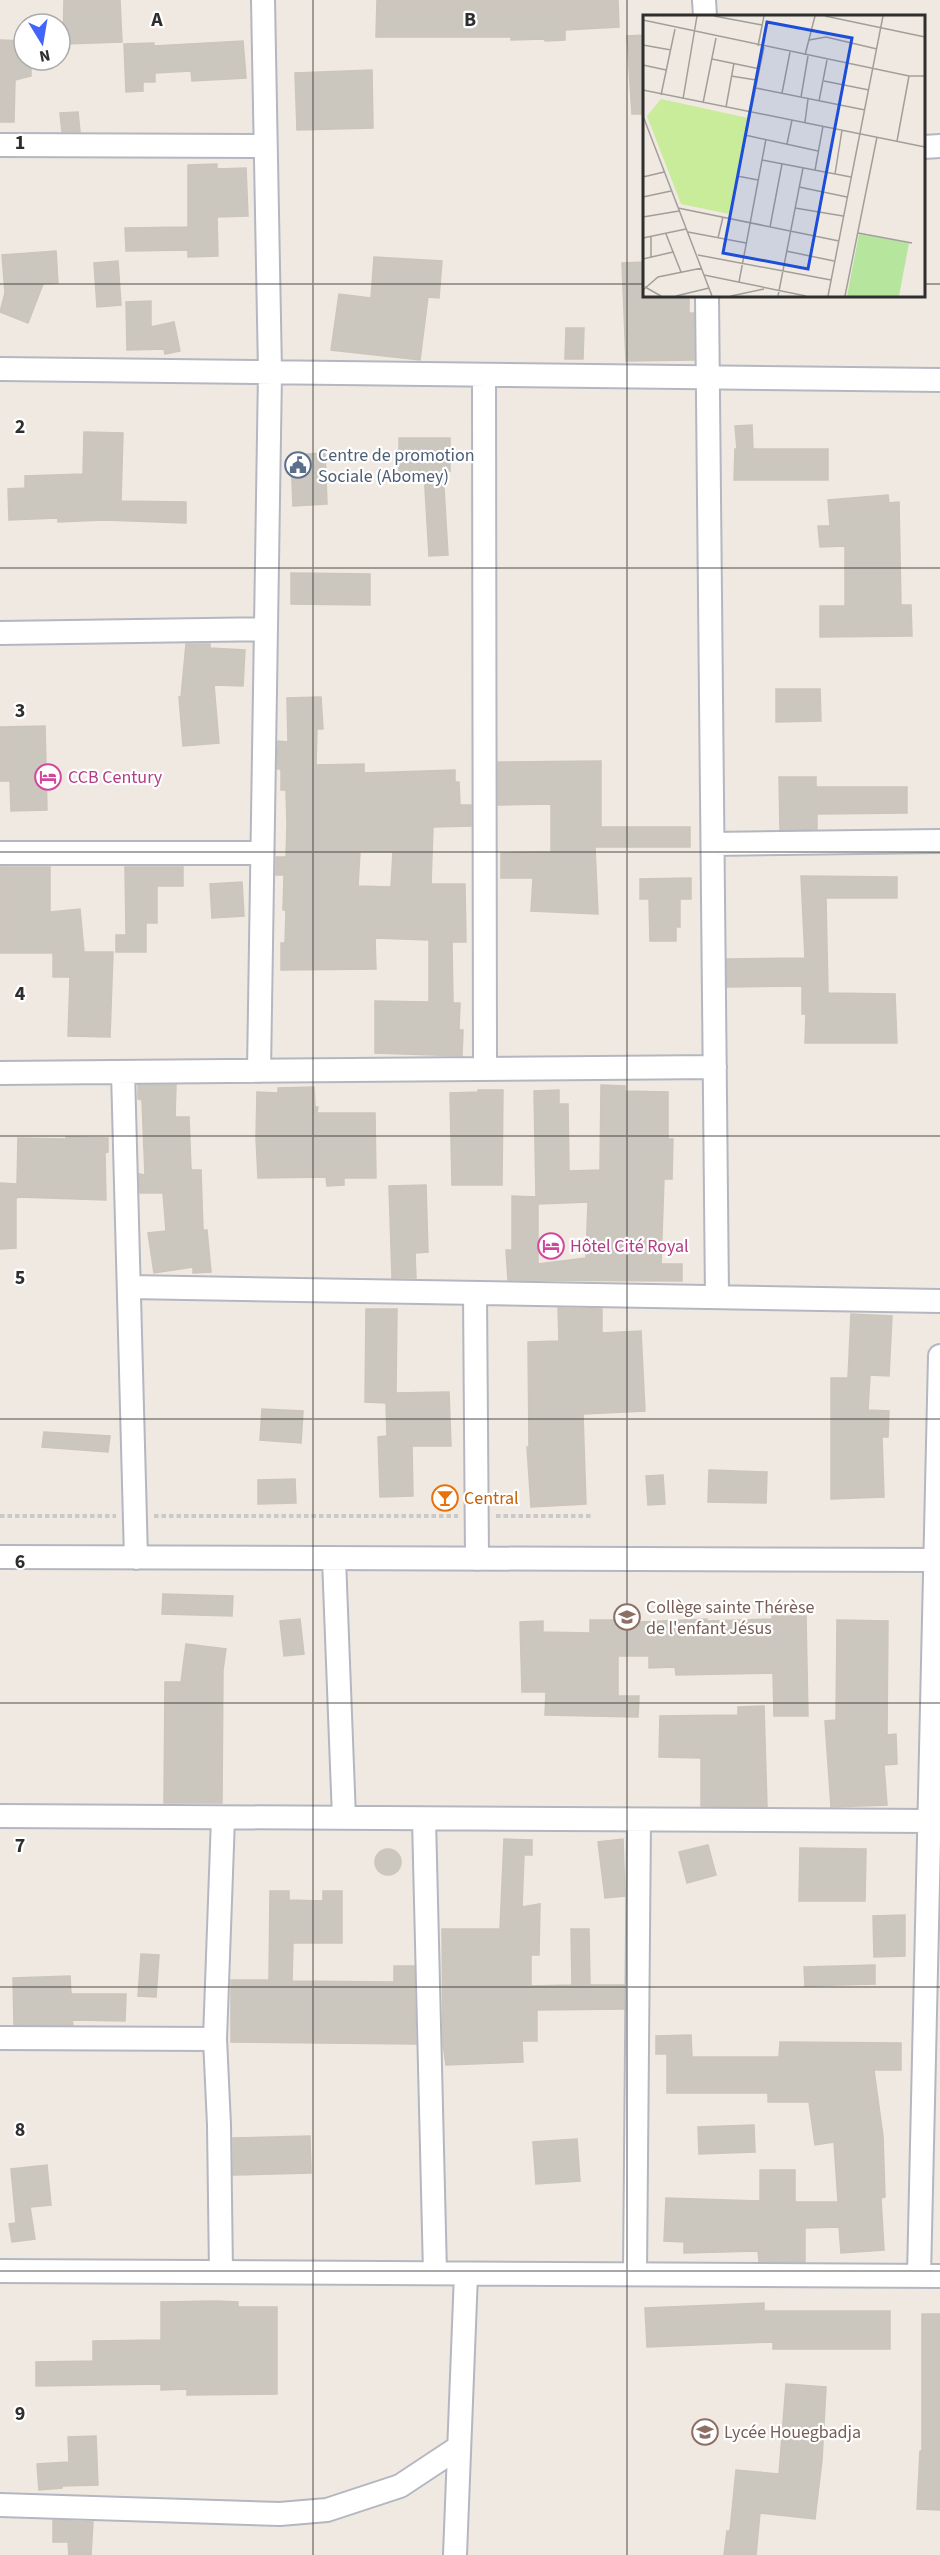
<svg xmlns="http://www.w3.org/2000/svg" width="940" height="2555" viewBox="0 0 940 2555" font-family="'Source Sans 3',sans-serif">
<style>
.building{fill:#cbc7bf;stroke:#cbc5ba;stroke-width:1.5;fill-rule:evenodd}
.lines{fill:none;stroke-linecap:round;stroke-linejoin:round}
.minor-casing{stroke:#b4b7c1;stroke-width:26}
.path{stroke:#c9c9c9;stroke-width:4;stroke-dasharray:4.5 3;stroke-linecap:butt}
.minor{stroke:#fff;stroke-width:22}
.grid{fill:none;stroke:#2e2e2e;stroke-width:1.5;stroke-opacity:0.55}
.labels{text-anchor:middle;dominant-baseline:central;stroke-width:4.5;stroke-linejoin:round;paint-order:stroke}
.service-label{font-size:18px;fill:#4e5e75;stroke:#fff;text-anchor:start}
.hotel-label{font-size:18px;fill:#b23c85;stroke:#fff;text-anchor:start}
.food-label{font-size:18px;fill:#c56008;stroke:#fff;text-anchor:start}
.education-label{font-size:18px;fill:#785e54;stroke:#fff;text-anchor:start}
.inset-road{fill:none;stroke:#a29e99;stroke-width:1.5}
.view{fill:#1d4ed8;fill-opacity:0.15;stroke:#1d4ed8;stroke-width:3}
.inset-edge{fill:none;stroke:#2e2e2e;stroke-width:3}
.grid-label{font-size:20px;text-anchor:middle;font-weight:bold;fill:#2e2e2e;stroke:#fff;stroke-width:4.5;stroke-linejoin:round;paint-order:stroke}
</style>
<rect width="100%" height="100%" fill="#efe9e1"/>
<path class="building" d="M64 0H120L122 42 63 44Z
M377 0H618L619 27 565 30V40L545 41V39L511 40V37H376Z
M645 35V114H632L627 36Z
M0 40 24 41V60H31V76L15 80 14 122H0Z
M243 41 246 78 192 81 191 71 155 73V82H143V91L126 92 124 44 154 43V46Z
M372 70 373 128 297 130 295 73Z
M78 112 80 132H62L60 113Z
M217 164V169L246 168 248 216 217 217 218 256 188 257V250L126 251 125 228 188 227V165Z
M56 251 58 283 43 284 28 323 0 312 5 293 2 255Z
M374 257 442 261 439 298 428 297 420 360 331 350 339 294 371 298Z
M118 261 121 305 97 307 94 263Z
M645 262V296H689V313H694V360L626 361 622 263Z
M151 301V327L174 322 180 351 165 354 164 349 127 350 126 302Z
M566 328H584L583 359H565Z
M752 425 753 449H828V480H734L735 449H737L735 426Z
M84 432 123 433 121 501 186 502V523L104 520 58 522V518L9 520 8 489 25 488V476L83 474Z
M399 438H450V471H443L448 555 429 556 424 471 399 472Z
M325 453 327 504 293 506 291 455Z
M888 495 889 503 899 502 901 605H911L912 636 820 637V606H845V546L820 547 818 526H830L828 500Z
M291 573 370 574V605L291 604Z
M186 644H210V648L245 650 243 686 214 685 219 743 183 746 179 697H181Z
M776 689H820L821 721 776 722Z
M321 697 323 729H317L316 765 364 764V773L455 770V782H459L460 805H471V826L433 827 431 884H465L466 942H452L453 1003H460L459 1030H463L462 1056 375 1053V1001L429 1002V940L375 938 376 969 281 970V943H285L286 910H283L284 875H276V857H286L287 824 286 790H281V769H277L278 741 288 742 287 698ZM360 852H393L391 887 358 886Z
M45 726 47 810 11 811 10 781H0V727Z
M601 761V827H690V847H595L598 914 531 911 533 878H501V853L551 852V804L498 805V762Z
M779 777H816V787H907V813L817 814V829L780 830Z
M0 867H50V912L80 909 84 952H113L110 1037 68 1036 70 977H53V953H0Z
M125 867H183V886H157V923H146V952H116V935H126Z
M801 876 897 877V898H826L828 993 895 994 897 1043H805L806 1014H802V986L727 987V959L805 958Z
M691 878V899H680V927H676V941H650L649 899H640V879Z
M242 882 244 916 212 918 210 884Z
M138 1085H176L175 1117H189L191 1170H201L203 1230H207L211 1272 193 1273V1267L154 1273 148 1233 166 1231 163 1193H140L139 1174 145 1175 142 1100 138 1099Z
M601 1085 625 1086V1091L668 1092V1139H673L672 1179H664L661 1264H682V1281L508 1280 506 1250H512V1196L536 1197 534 1091 559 1090V1104H568L569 1171 600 1170ZM588 1202 586 1258 538 1264V1204Z
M314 1087 315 1107H318L317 1113H375L376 1178H344V1185L327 1186 326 1177 258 1178 256 1138 257 1092 278 1093V1088Z
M478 1090H503L502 1185H452L450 1093 478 1092Z
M66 1137 108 1138V1152L105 1153 106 1200 18 1197 16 1199V1248L0 1249V1183L17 1184 18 1138 66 1139Z
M426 1185 428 1252 415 1253 416 1278H392L389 1186Z
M558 1308 602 1309V1333L641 1331 645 1411 583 1414 586 1504 531 1507 527 1447H529L528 1342 559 1341Z
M366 1309H397L396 1393 449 1392 451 1446H412L413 1496 380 1497 378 1437 387 1436 386 1403 365 1402Z
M851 1314 892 1316 889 1376 870 1375 868 1410 889 1411 888 1437H882L884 1497 831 1499V1378H848Z
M262 1409 303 1411 301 1443 260 1440Z
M44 1432 110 1436 108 1452 42 1447Z
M709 1470 767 1472 766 1503 708 1502Z
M663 1475 665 1504 648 1505 646 1476Z
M295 1479 296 1503 258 1504V1480Z
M163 1594 233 1596 232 1616 162 1614Z
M772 1616H806L808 1716H774L773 1673 676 1675 675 1667 649 1668V1656H618V1696H639L638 1717 545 1715 546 1692H522L520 1622 543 1621V1632L590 1633V1620H618V1623L707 1619V1621L772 1619Z
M300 1619 304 1654 284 1656 280 1621Z
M837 1620 888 1621 887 1735 896 1734 897 1764 884 1765 887 1805 831 1807 825 1721 836 1720Z
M186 1644 226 1649 223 1670 222 1803H164L165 1682H181Z
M764 1706 767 1807 701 1806V1758L659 1757 660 1716 738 1715V1707Z
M504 1839 532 1840V1855H524L522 1907 540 1904 539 1955H531V1986L572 1985 571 1929H589L590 1985H624V2009L537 2010V2041H522L523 2062 446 2065 443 2045 442 1929H500Z
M623 1839 625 1896 605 1898 598 1842Z
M708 1845 716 1875 687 1883 679 1852Z
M800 1848 866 1849 865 1901H799Z
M375 1862a13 13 0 1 1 26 0a13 13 0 1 1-26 0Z
M270 1891H289V1900L323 1901V1891H342V1943H293L292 1981 394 1982V1966H414L416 2044 231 2042V1980H269Z
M905 1915V1956L874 1957 873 1916Z
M141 1954 159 1955 156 1997 138 1996Z
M875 1965V1984L805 1986 804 1967Z
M70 1976 71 1994H126L125 2021 72 2020 73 2025H14L13 1978Z
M691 2035 692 2057H779L780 2042 901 2043V2070H874L883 2136 885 2197 881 2198 884 2250 841 2253 839 2227 805 2228V2262H759L758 2251 684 2253V2242L664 2241 666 2198 760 2201V2170H795V2202H838L834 2142 815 2145 809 2102H768V2093H667V2054H656V2036Z
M754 2125 755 2152 699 2154 698 2127Z
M310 2136 311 2173 233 2175V2138Z
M577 2139 580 2181 536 2184 533 2142Z
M47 2165 51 2205 30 2207 35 2239 12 2242 9 2224 16 2223 11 2169Z
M216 2301 238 2302V2307H277V2394L187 2395V2389L161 2390V2384L36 2386V2362L93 2361V2341L161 2340V2302Z
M764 2303V2311H890V2349H773V2342L647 2347 645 2308Z
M922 2314H940V2510L917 2509 920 2451H922Z
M786 2384 826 2387 822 2460 815 2519 760 2513 756 2555H724L727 2531H730L736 2470 779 2474Z
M96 2436 98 2485 62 2486V2488L39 2490 37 2464 69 2462 68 2437Z
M53 2520 93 2522 91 2555H69L68 2542H53Z"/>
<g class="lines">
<g class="minor-casing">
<path id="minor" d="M704 0 705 16
M0 145 265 146
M924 147 940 146
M707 296 717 1297
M0 369 940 380
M484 375 485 1069
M0 633 266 629
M713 844 940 841
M0 853H262
M259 1071 270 372 263 0
M123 1072 136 1558
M0 1073 715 1067
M129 1287 940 1301
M475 1293 477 1559
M0 1557 940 1560
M334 1559 344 1818
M0 1816 930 1821
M424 1819 435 2273
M0 2038 215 2039
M0 2271 940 2276
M221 2272 219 2125 215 2039 223 1818
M635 2274 639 1820
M919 2276 940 1356
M0 2505 280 2514 327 2510 400 2486 459 2447
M455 2555 466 2274"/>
</g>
<path class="path" d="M0 1516H116
M154 1516H458
M496 1516H591"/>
<use href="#minor" class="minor"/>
</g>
<path class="grid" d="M313 0V2555M627 0V2555M0 284H644M924 284H940M0 568H940M0 852H940M0 1136H940M0 1419H940M0 1703H940M0 1987H940M0 2271H940"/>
<defs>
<g id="civic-ring" transform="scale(1.35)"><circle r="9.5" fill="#fff" stroke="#5c6f8a" stroke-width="1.5"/><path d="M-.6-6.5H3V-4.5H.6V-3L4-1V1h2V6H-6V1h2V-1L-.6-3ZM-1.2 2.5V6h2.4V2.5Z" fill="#5c6f8a"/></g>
<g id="hotel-ring" transform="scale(1.35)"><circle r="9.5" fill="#fff" stroke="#d1479c" stroke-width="1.5"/><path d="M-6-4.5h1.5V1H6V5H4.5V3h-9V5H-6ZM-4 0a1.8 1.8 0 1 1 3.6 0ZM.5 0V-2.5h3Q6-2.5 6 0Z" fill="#d1479c"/></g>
<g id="bar-ring" transform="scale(1.35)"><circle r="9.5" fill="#fff" stroke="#e8710a" stroke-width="1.5"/><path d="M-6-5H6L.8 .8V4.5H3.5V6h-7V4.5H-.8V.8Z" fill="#e8710a"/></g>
<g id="school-ring" transform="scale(1.35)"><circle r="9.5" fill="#fff" stroke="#8d6e63" stroke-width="1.5"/><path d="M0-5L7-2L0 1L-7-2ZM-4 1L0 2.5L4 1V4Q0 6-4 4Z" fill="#8d6e63"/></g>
</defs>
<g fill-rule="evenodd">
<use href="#civic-ring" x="298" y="465"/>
<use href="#hotel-ring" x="48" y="777"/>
<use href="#hotel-ring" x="551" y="1246"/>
<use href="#bar-ring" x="445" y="1498"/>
<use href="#school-ring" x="627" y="1617"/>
<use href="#school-ring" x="705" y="2432"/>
</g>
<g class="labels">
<g class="service-label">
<text x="318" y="455">Centre de promotion<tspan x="318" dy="21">Sociale (Abomey)</tspan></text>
</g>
<g class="hotel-label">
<text x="68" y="777">CCB Century</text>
<text x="570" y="1246">Hôtel Cité Royal</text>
</g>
<g class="food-label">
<text x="464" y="1498">Central</text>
</g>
<g class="education-label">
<text x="646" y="1607">Collège sainte Thérèse<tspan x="646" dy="21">de l'enfant Jésus</tspan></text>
<text x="724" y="2432">Lycée Houegbadja</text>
</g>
</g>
<g transform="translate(643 15)">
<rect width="282" height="282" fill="#efe9e1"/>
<path d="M216 219 266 228 256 281H204Z" fill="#b6e59e"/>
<path d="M18 84 105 103 86 199 38 189 4 101Z" fill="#c9ec9a"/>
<path class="inset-road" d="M71 1 119 10M182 1 282 22M0 5 266 61H282M166 25 183 22 234 34M0 30 28 35M115 31 121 1M162 40 172 1M69 44 117 54M0 50 23 55M88 61 113 65M181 66 226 75M113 73 222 95M0 75 282 132M139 78 147 37M18 80 32 14M158 82 165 41M40 84 54 1M176 86 184 45M60 88 73 23M83 92 91 48M0 101 69 281M162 107 165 84M102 120 175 136M254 126 266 61M144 129 149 105M119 145 208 162M172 155 180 111M192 159 199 115M94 161 115 165M0 162 21 157M156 172 204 182M0 182 28 176M35 193 196 226M152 193 200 201M0 202 36 196M86 203 121 32M127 212 139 149M45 217 103 228M215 218 269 228M23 219 38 257M0 223 43 214M75 223 80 202M143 236 191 246M55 240 188 265M8 243V222M0 244 30 237M61 260 163 281M96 267 123 124M2 272 18 281M0 275 15 262 59 253M33 281 66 273M88 281 121 274M135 281 160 153M185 281 240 1M202 281 234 122"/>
<path class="view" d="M124 7 209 23 165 254 80 238Z"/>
<rect width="282" height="282" class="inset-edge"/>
</g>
<g class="grid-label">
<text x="157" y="26">A</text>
<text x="470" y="26">B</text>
<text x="20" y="149">1</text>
<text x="20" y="433">2</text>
<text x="20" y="717">3</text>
<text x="20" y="1000">4</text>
<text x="20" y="1284">5</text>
<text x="20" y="1568">6</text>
<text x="20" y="1852">7</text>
<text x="20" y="2136">8</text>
<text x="20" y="2420">9</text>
</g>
<g transform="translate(42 42) rotate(169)"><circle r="28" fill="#ffffff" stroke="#ababab" stroke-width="1.5"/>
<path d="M0-4.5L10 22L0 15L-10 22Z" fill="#4264fb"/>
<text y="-9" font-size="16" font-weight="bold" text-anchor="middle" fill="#2e2e2e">N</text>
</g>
</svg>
